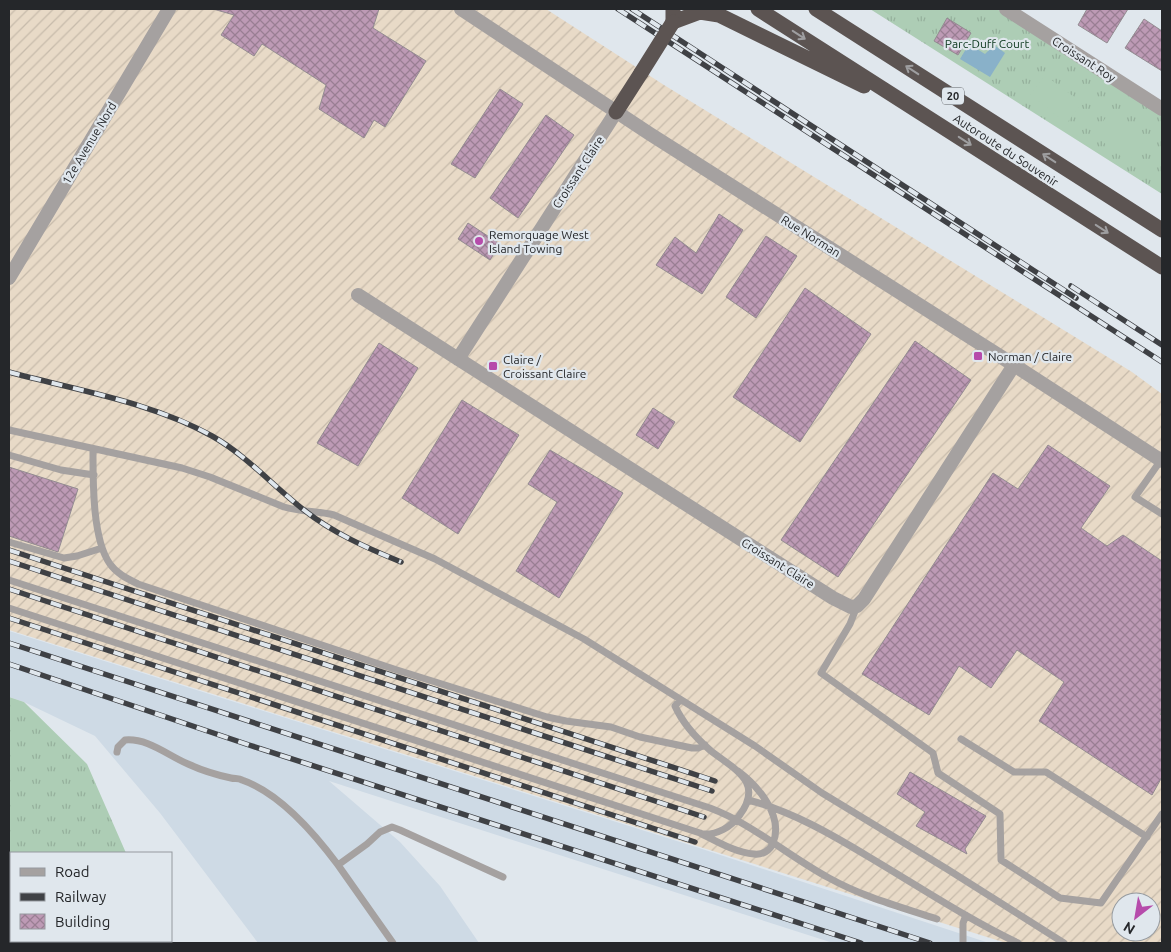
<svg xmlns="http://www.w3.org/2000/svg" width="1171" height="952" viewBox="0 0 1171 952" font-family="Ubuntu,sans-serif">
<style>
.built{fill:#cedae5}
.industrial{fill:url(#industrial-furrows);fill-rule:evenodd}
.grass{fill:url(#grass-tufts)}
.pitch{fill:#adcdb5}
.water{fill:#89b1c9}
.building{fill:url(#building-cross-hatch);stroke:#938c91}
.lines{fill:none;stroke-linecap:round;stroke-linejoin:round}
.service{stroke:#a5a1a0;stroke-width:7}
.minor{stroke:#a5a1a0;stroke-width:14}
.tertiary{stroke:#a5a1a0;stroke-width:14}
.motorway{stroke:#5c5452;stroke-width:15}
.rail-casing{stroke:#3f4145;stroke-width:5.5}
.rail{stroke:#e0e7ed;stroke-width:4;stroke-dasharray:11;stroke-linecap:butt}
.motorway-bridge{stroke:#5c5452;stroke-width:15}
.oneway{stroke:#9e9ea0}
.poi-dot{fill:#b64bab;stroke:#e0e7ed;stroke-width:2}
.labels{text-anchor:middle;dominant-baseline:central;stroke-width:4.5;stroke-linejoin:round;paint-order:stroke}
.shield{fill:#e0e7ed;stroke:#5d6164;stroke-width:1}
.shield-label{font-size:11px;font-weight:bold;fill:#25272a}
.park-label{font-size:12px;fill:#09361b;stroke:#e0e7ed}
.street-label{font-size:12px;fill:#25272a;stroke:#e0e7ed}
.poi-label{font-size:12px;fill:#25272a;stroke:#e0e7ed;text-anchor:start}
</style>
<defs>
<pattern id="industrial-furrows" width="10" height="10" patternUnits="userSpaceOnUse" patternTransform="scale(1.25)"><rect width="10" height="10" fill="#e8dac7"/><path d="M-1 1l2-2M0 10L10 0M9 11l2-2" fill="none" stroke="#c7bbab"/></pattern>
<pattern id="grass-tufts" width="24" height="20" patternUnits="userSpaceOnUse" patternTransform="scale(1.25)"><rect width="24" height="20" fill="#adcdb5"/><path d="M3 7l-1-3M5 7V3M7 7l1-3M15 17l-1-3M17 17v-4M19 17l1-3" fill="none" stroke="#95b09c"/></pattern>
<pattern id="building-cross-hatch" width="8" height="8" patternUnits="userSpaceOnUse" patternTransform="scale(1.25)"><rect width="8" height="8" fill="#bd9ab5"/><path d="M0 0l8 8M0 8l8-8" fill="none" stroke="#997e93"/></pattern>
</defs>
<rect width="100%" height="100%" fill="#e0e7ed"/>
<path class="built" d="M9 631 696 847 989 943H833L329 781 400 842 440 886 479 943H258L160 813 95 736 24 702 9 697Z"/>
<path class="industrial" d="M9 9H546L664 85 1132 372 1162 394V943H1006L9 630ZM1121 902H1151V932H1121Z"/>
<path class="grass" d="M870 9H997L1162 114V194Z
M9 697 24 702 87 764 126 853H11V941H165L166 943H9Z"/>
<path class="pitch" d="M1045 75 1082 103 1067 123 1030 95Z
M1108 115 1143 143 1128 162 1093 134Z"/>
<path class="water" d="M969 44 985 54 994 45 1005 53 990 77 960 59Z"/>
<path class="building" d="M213 9H379L373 28 426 61 385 127 374 120 364 138 319 109 326 85 262 44 254 56 221 35 234 15Z
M1087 9H1128L1107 43 1078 25Z
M947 18 971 33 958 55 934 41Z
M1144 19 1162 31V71L1125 48Z
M500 89 523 104 475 178 451 164Z
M546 115 574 135 518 218 490 198Z
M719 214 743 230 702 294 656 265 675 237 696 253Z
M468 223 500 244 490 260 458 239Z
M766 236 797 256 756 318 726 297Z
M805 288 871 334 800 442 733 397Z
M915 341 971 380 838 577 781 540Z
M379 343 418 368 358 466 317 443Z
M462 400 519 435 458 534 402 498Z
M653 408 675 422 658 449 636 435Z
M1048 445 1110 486 1081 528 1107 546 1123 535 1162 561V711L1160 714 1162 716V777L1152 795 1039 721 1064 682 1017 650 991 688 959 666 929 715 862 674 993 473 1018 489Z
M550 450 623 493 559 598 516 571 557 502 528 484Z
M9 467 78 489 58 552 9 536Z
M910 772 986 816 965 849 967 854 916 826 925 812 897 794Z"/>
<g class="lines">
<path class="service" d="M9 430 182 468 210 477 284 507C301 512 318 511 334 515L435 559 584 639 755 746 822 793 947 869 1064 943
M93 449C93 479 92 539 110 564 117 574 128 579 138 584L397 670 547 717 566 721 611 727 640 737 692 748H698L705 745
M9 455 61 470 94 475
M1161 460 1135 497 1162 514
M9 542 64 558 77 556 102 548
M9 580 710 808C753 824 788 856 829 878 863 897 901 907 937 919
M857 606 850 624 821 673 933 753 938 773 1000 814 1001 860 1060 898 1101 903 1162 814
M9 608 700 833C716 841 736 853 754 854 762 855 770 851 773 843 784 816 758 786 738 771
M680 700 675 706C683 724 696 738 711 751 734 769 765 782 739 816 731 827 717 835 703 834
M961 739 1014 772H1046L1147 837
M117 752 118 747 125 740C148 738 167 755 188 764 201 770 217 775 231 778 235 779 239 778 242 780 280 793 315 834 338 865
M748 800C791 811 831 834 869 857 918 886 966 918 1018 943
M393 943 338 865 367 844 380 832 392 827 400 830 503 877
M963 943V923L966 915"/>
<path class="minor" d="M1006 9 1162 109
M9 278 169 9
M358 295 833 598 851 607 857 606 864 599 1014 365 1162 461
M458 359 616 112"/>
<path class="tertiary" d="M461 9 650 134 1014 365"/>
<path class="motorway" d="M673 9V22L700 12 719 15 864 86
M758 9 1162 267
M816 9 1162 230
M616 112 641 73"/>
<g class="rail-casing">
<path id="rail" d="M618 9 1162 362
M632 9 1076 298
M1071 286 1162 345
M9 372C75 390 152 402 212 436 246 455 273 486 304 510 333 533 367 548 401 562
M9 550 715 781
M9 561 712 791
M9 589 704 817
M9 618 695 842
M9 643 930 943
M9 664 249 745 861 943"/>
</g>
<use href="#rail" class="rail"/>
<path class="motorway-bridge" d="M641 73 673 22"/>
</g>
<defs><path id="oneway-shaft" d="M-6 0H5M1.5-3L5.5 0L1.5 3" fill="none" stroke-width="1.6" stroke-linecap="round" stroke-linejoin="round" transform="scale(1.25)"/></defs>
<g class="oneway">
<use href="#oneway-shaft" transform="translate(799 35) rotate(33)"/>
<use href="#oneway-shaft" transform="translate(912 70) rotate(-147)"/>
<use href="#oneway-shaft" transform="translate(965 141) rotate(33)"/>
<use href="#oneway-shaft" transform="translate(1049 158) rotate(-147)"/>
<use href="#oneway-shaft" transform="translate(1102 229) rotate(33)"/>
</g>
<g class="poi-dot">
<circle cx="479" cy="241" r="5"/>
<rect x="973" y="351" width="10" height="10" rx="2.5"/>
<rect x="488" y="361" width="10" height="10" rx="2.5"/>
</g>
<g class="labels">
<rect class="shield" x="942" y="87.5" width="22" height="17" rx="4"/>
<g class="shield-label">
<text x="953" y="96">20</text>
</g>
<g class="park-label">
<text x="987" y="43">Parc-Duff Court</text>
</g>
<g class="street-label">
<text transform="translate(1084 59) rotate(33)">Croissant Roy</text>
<text transform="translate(89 143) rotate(-59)">12e Avenue Nord</text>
<text transform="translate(1006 150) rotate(33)">Autoroute du Souvenir</text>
<text transform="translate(578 172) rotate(-57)">Croissant Claire</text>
<text transform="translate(811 236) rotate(32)">Rue Norman</text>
<text transform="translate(778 563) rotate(32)">Croissant Claire</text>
</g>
<g class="poi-label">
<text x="489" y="234">Remorquage West<tspan x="489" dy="14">Island Towing</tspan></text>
<text x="988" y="356">Norman / Claire</text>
<text x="503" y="359">Claire /<tspan x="503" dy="14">Croissant Claire</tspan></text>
</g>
</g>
<rect width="1171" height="952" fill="none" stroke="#25272a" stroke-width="20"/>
<rect x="10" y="852" width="162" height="90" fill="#e0e7ed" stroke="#959a9f"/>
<rect x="20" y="868" width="25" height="8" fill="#a5a1a0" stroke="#959a9f"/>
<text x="55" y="877" font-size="15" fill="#25272a">Road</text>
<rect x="20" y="893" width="25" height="8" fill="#3f4145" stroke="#959a9f"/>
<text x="55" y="902" font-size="15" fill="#25272a">Railway</text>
<rect x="20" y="914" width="25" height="15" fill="url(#building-cross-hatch)" stroke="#959a9f"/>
<text x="55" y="927" font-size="15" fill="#25272a">Building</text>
<g transform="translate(1136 917) rotate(211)"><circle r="24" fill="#e0e7ed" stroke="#959a9f"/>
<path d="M0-4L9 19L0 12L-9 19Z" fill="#b64bab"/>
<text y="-8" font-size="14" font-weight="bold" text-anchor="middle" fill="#25272a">N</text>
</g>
</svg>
